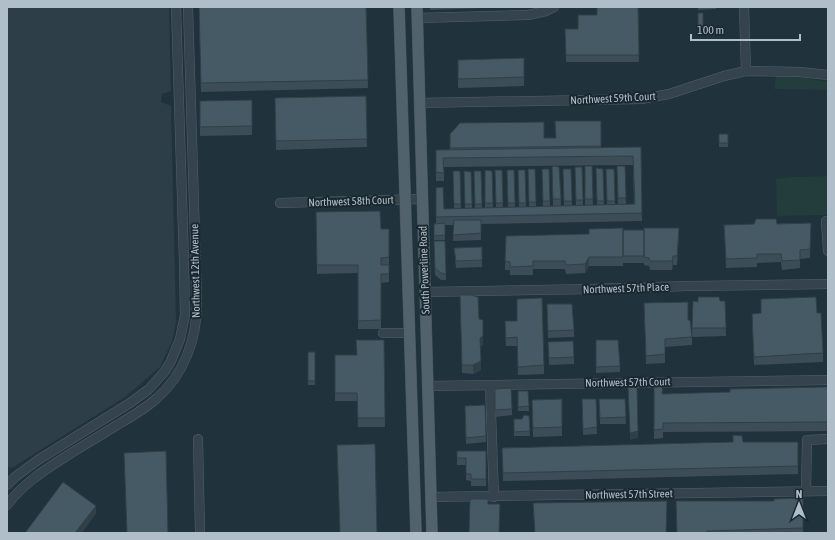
<svg xmlns="http://www.w3.org/2000/svg" width="835" height="540" viewBox="0 0 835 540" font-family="'Asap Condensed',sans-serif">
<style>
.airport{fill:#2e3e49}
.green{fill:#223d3b}
.lines{fill:none;stroke-linecap:round;stroke-linejoin:round}
.minor-casing{stroke:#52616a;stroke-width:10}
.major-casing{stroke:#414f58;stroke-width:12}
.minor{stroke:#34434c;stroke-width:9}
.major{stroke:#52626c;stroke-width:11}
.wall{fill:#3c4d57}
.shaded-wall{fill:#313f47}
.building{fill:#465a65;stroke:#313f47}
.labels{text-anchor:middle;dominant-baseline:central;stroke-width:4;stroke-linejoin:round;paint-order:stroke}
.street-label{font-size:11px;fill:#afbec8;stroke:#1a2830}
</style>
<rect width="100%" height="100%" fill="#20323c"/>
<path class="airport" d="M7 7H169L171 91 162 94 161 102 171 106 176 323 172 341 160 367 125 397 18 464 14 467 7 468Z"/>
<path class="green" d="M776 75H788L828 82V90L774 89Z
M828 176V215L777 216 776 179 793 177Z"/>
<g class="lines">
<g class="minor-casing">
<path id="minor" d="M744 7 746 71
M417 18 528 15 546 11 554 7
M419 103 641 99 669 94 724 76 746 71 800 72 828 75
M280 203 422 199
M826 221 828 251
M425 292 590 289 689 286 828 284
M383 333H409
M490 385 494 497
M428 386 828 380
M198 439 200 533
M7 485 15 477 38 460 130 403 149 389 165 371 171 361 180 339 185 315 184 262 176 7
M806 491 807 440 828 439
M431 497 828 491
M7 505C23 484 43 471 65 457 82 446 100 436 117 425 131 417 145 409 157 398 184 375 197 338 197 303L188 7"/>
</g>
<g class="major-casing">
<path id="major" d="M399 7 416 533
M417 7 432 533"/>
</g>
<use href="#minor" class="minor"/>
<use href="#major" class="major"/>
</g>
<path class="wall" d="M199 7H366L368 88 201 92Z
M430 7H484V8L430 10Z
M638 7 639 62H566L565 29H578L597 15Z
M698 7H717L716 9 698 10Z
M698 13H703V28H698Z
M524 58V86L458 88V60Z
M366 96 367 147 276 150 275 98Z
M252 100V135L200 136V101Z
M601 121V148L641 147 642 221 481 224V240L453 241 454 225H445V240H434V224L436 223V188L444 209 465 208 464 171 471 172 472 208H475L474 171H481L482 208 519 207 518 170H525L526 207 576 206 575 167H582L583 206H585V166H592L593 205H597L596 168 603 169 604 205H607L606 169H614L615 205H618L617 166H625L626 205 634 204 633 165 444 167V181H436V150H450V134L544 138H555Z
M719 134H728V147H719Z
M552 166 559 167 561 206H553Z
M528 169H535L536 206H529Z
M542 169H549L550 206H543Z
M563 169H571L572 206H564Z
M485 170 492 171 493 207 485 208Z
M495 170H502L503 207H496Z
M507 170H514L515 207H508Z
M453 171H460L461 208H454Z
M316 212 381 229H389V282L381 283V329H358V273L317 274Z
M811 223 810 258 800 259V268L782 270 781 262 757 263V267L726 268 724 225Z
M623 228V266H589L585 273 566 274 565 269H533V275H510V270H505L506 236 589 234Z
M623 230 679 236 677 265H673L672 270H650L649 266 644 265V263H623Z
M434 241H445L446 280H441L435 275Z
M482 247V267L456 268 454 248Z
M460 295 479 319 483 345 480 346 481 370 473 374 462 373Z
M693 301H725L726 336 692 337Z
M547 304 574 330V337L548 338Z
M644 311 688 320 692 337V345L665 347V363L646 364Z
M817 313 823 353V362L754 365 752 322Z
M505 321 544 365V374L518 375 517 346H506L505 330Z
M384 340 385 427H358L357 401H335V355H357Z
M596 340 620 366V372L596 373Z
M548 342 574 357V364L549 365Z
M308 352H315V385H308Z
M654 385 663 394 730 392 828 387V431L663 432V438L654 439Z
M495 389 512 409V415L495 417Z
M518 391H528L529 411H518Z
M562 399V436L533 437 532 400Z
M582 399H596L597 434 583 435Z
M599 399H625L626 424H600Z
M485 405 486 442 466 444 465 406Z
M529 416 530 436H514V419H522Z
M733 442H798V474L503 481 502 448Z
M457 451H486V486H471V481L466 480V465H457Z
M803 498V533H677L676 501H774Z"/>
<path class="shaded-wall" d="M673 256V265L672 270V261Z
M589 257V266L585 273V264Z
M483 336V345L480 346V338Z
M481 361V370L473 374V365Z
M638 431V438L630 440V433Z
M96 506V514L82 533H75Z"/>
<path class="building" d="M199 7H366L368 80 201 83Z
M597 7H638L639 55H566L565 29H578V15H597Z
M698 13H703V26H698Z
M524 58V77L458 79V60Z
M366 96 367 139 276 141 275 98Z
M252 100V126L200 127V101Z
M555 121H601V146L450 148V134L460 123 544 122V138H556Z
M719 134H728V143H719Z
M641 147 642 213 436 217V188L443 187 444 209 635 204 633 156 443 158 444 173 436 172V150Z
M552 166 559 167 561 199H553Z
M585 166H592L593 199H585Z
M617 166H625L626 198H618Z
M575 167H582L583 200H576Z
M596 168 603 169 604 201H597Z
M528 169H535L536 202H529Z
M542 169H549L550 201H543Z
M563 169H571L572 201H564Z
M606 169H614L615 201H607Z
M485 170 492 171 493 203H485Z
M495 170H502L503 203H496Z
M507 170H514L515 203H508Z
M518 170H525L526 203H519Z
M453 171H460L461 204H454Z
M464 171 471 172 472 204H465Z
M474 171H481L482 204H475Z
M380 211 381 229H389V257L381 258V265H389V274H381V320L358 321V265H317L316 212Z
M756 219H776L777 224 811 223 810 249 800 250V260L782 261 781 254H757V258L726 259 724 225 754 224Z
M454 220H481V233L453 235Z
M445 223V235L434 236V224Z
M623 228V257H589L585 264 566 265 565 261H533V266L510 267V262L505 261 506 236 589 234V229Z
M644 228H679L677 256H673L672 261H650L649 258 644 257Z
M623 230H644V256H623Z
M434 241H445L446 274 441 273 435 268Z
M482 247V260L456 261 454 248Z
M460 295H471L478 297 479 319 483 320V336L480 338 481 361 473 365H462Z
M698 297H719L720 301H725L726 328H692L693 301 698 302Z
M816 297 817 313H821L823 353 754 357 752 314 761 313V299Z
M542 298 544 365 518 367 517 337 506 338 505 321H517V299Z
M688 302V320H690L692 337 665 339V354L646 356 644 303Z
M547 304H572L574 330 548 331Z
M356 340H384L385 418H358L357 393H335V355H357Z
M596 340H618L620 366 596 367Z
M573 341 574 357 549 358 548 342Z
M308 352H315V381H308Z
M663 384 662 394 730 392V389L828 387V422L663 423V429L654 430V385Z
M628 387H637L638 431 630 433Z
M511 388 512 409 495 410V389Z
M518 391H528L529 406 518 407Z
M562 399V427L533 428 532 400Z
M582 399H596L597 427 583 429Z
M599 399H625L626 417 600 418Z
M485 405 486 436 466 438 465 406Z
M524 415 529 416 530 431 514 432V419H522Z
M733 435 742 436 743 442H798V466L503 473 502 448 733 442Z
M375 444 377 533H340L337 445Z
M166 451 168 533H127L124 453Z
M457 451H486V479H471V474H466V458H457Z
M63 482 96 506 75 533H25Z
M803 498V528L707 531V533H677L676 501H774V499Z
M470 499H488V504H500L499 533H469Z
M667 501 666 533H535L533 503Z"/>
<g class="labels">
<g class="street-label">
<text transform="translate(613 98) rotate(-3)">Northwest 59th Court</text>
<text transform="translate(351 201) rotate(-2)">Northwest 58th Court</text>
<text transform="translate(424 270) rotate(-92)">South Powerline Road</text>
<text transform="translate(195 271) rotate(-91)">Northwest 12th Avenue</text>
<text transform="translate(626 288) rotate(-2)">Northwest 57th Place</text>
<text transform="translate(628 382) rotate(-1)">Northwest 57th Court</text>
<text transform="translate(629 494) rotate(-1)">Northwest 57th Street</text>
</g>
</g>
<rect width="835" height="540" fill="none" stroke="#afbec8" stroke-width="16"/>
<g transform="translate(799 504)" stroke="#1a2830" stroke-width="3" paint-order="stroke">
<path d="M0-3L7 15L0 10L-7 15Z" fill="#afbec8"/>
<text y="-6" font-size="11" font-weight="bold" text-anchor="middle" fill="#afbec8">N</text>
</g>
<path d="M691 34v6h109v-6" fill="none" stroke="#afbec8" stroke-width="2"/>
<text x="697" y="34" font-size="12" fill="#afbec8" stroke="#1a2830" stroke-width="3" paint-order="stroke">100 m</text>
</svg>
